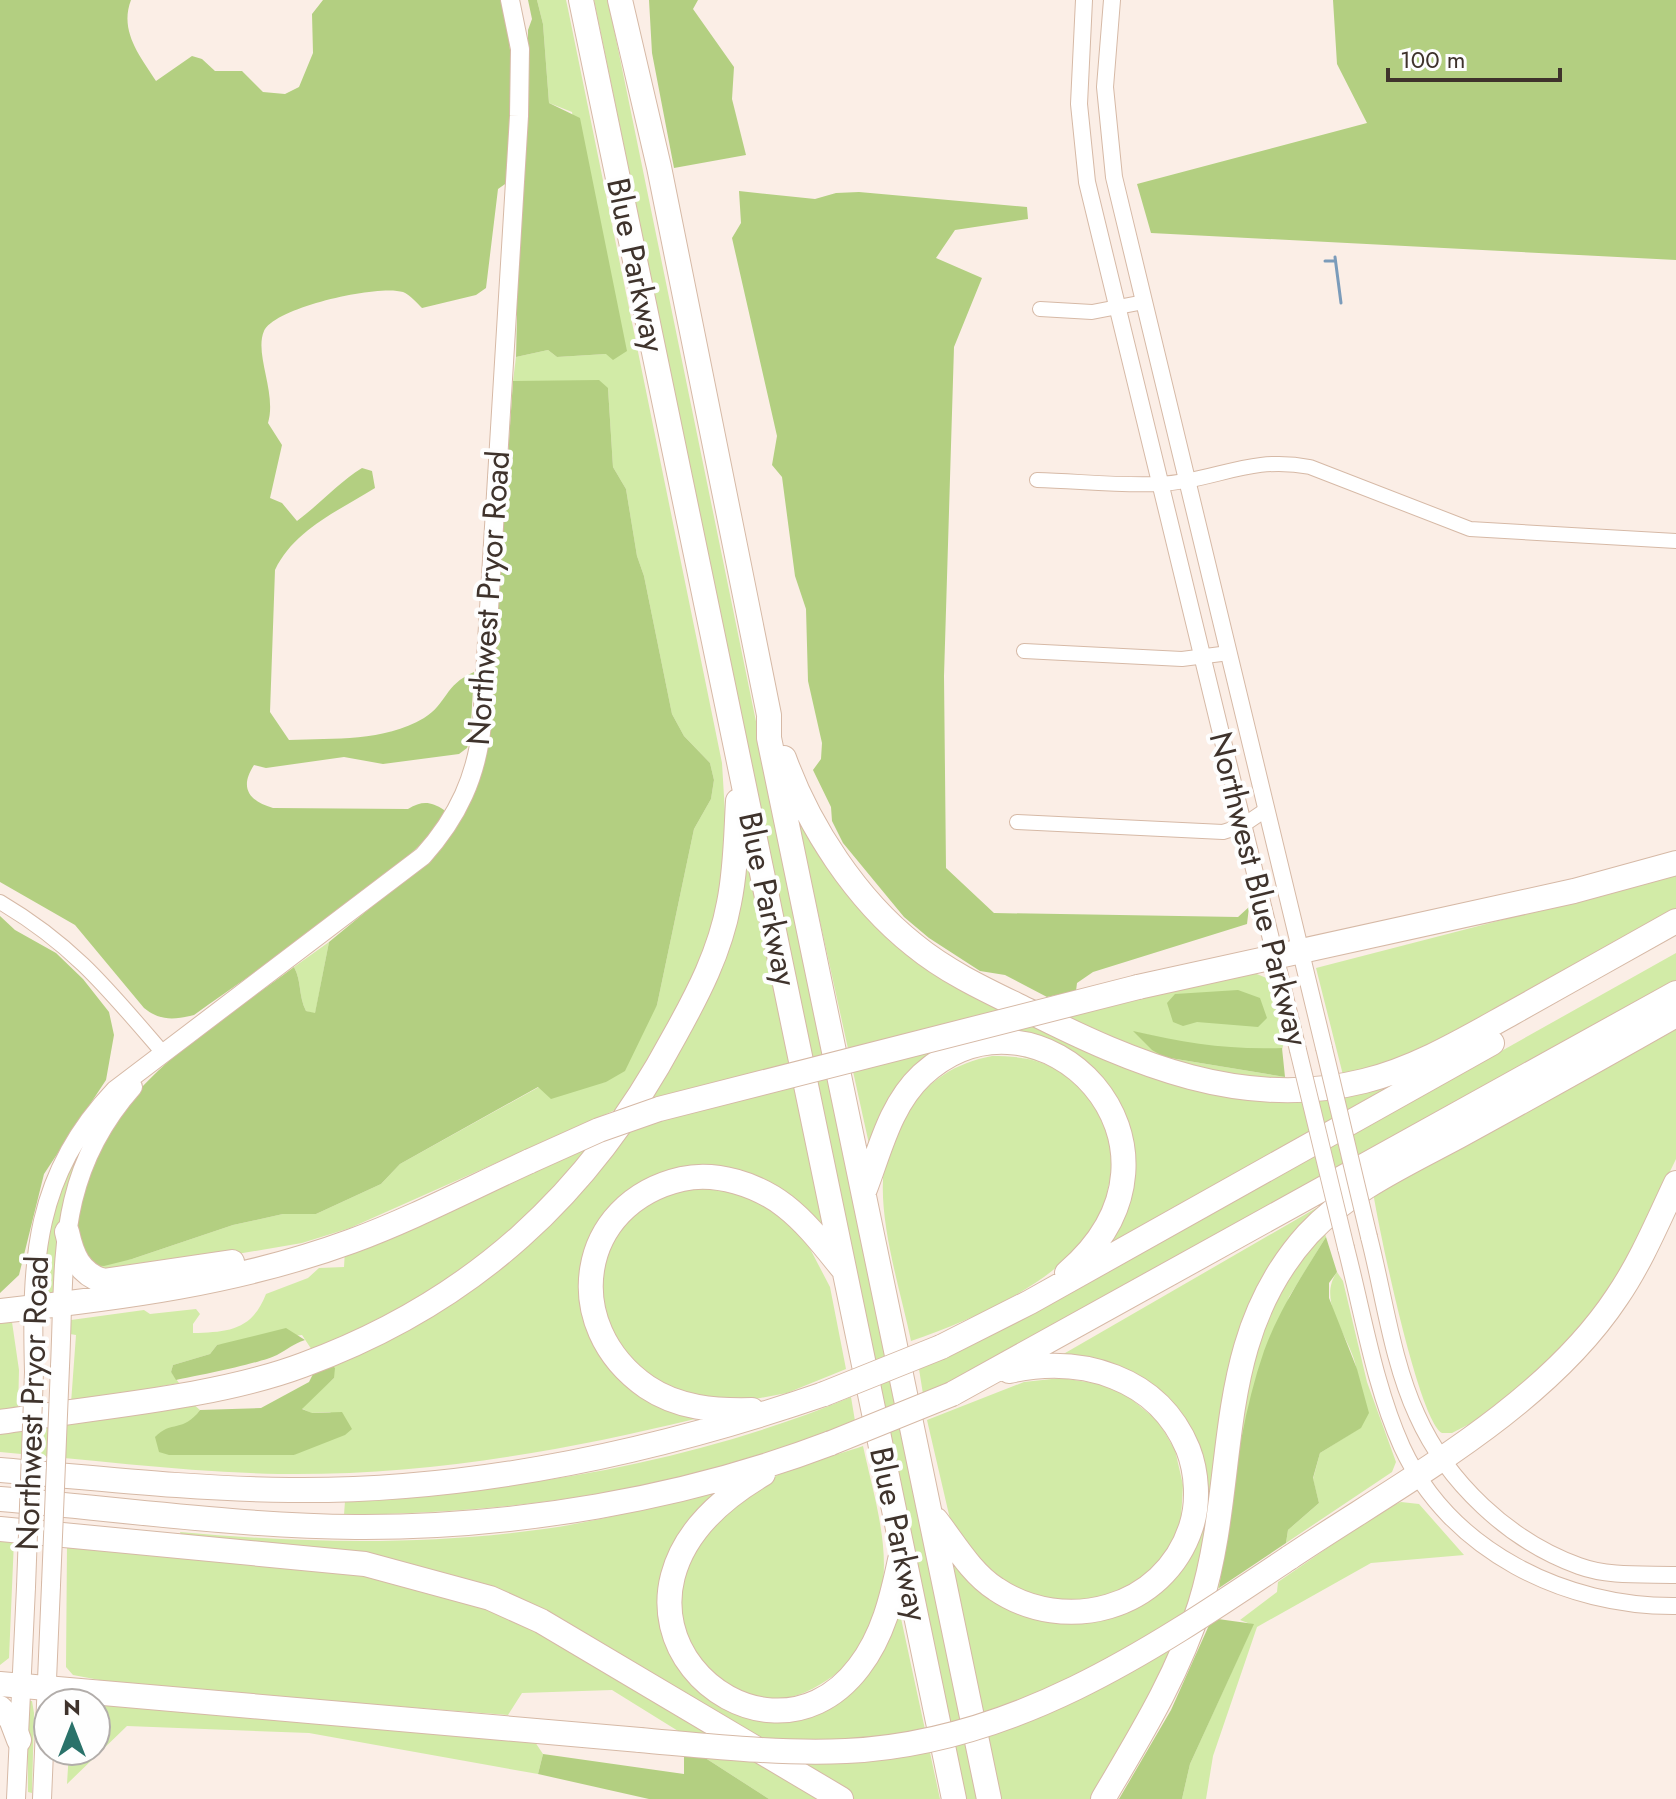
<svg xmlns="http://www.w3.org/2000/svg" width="1676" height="1799" viewBox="0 0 1676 1799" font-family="Jost,sans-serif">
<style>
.green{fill:#d2eba7}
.forest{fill:#b3cf81}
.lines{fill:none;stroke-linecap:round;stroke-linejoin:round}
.stream{stroke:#7b9bba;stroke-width:3}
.minor-casing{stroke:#d6b9a6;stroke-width:16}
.tertiary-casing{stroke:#d6b9a6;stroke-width:18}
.secondary-casing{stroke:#d6b9a6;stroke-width:20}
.motorway-casing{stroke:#d6b9a6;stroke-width:26}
.minor{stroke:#fff;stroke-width:14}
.tertiary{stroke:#fff;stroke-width:16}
.secondary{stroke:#fff;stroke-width:18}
.motorway{stroke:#fff;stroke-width:24}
.tertiary-bridge-casing{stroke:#d6b9a6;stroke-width:18;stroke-linecap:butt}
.secondary-bridge-casing{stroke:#d6b9a6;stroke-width:20;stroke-linecap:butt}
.motorway-bridge-casing{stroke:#d6b9a6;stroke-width:26;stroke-linecap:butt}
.tertiary-bridge{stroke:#fff;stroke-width:16}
.secondary-bridge{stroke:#fff;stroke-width:18}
.motorway-bridge{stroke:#fff;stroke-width:24}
.labels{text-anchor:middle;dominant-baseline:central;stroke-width:8;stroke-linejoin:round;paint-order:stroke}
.street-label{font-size:32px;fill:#3f332c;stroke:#fefefe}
</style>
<rect width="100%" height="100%" fill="#fbeee6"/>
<path class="green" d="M537 0H566L568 9 722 763 727 847 715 924 690 989 624 1106 350 1228 302 1243 114 1275 89 1265 132 1259 233 1225 283 1214H316L381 1184 400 1164 539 1087 606 1082 657 1005 694 829 711 799 714 780 710 763 684 736 672 714 644 576 637 556 626 489 613 467 608 388 513 381 516 357 548 350 557 357 606 354 572 112 549 103 543 24Z
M594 0H608L977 1799H963Z
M795 808 878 922 1164 1079 1410 1077 1096 1252 1123 1206 1098 1079 971 1042 869 1144Z
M746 856 826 1242 738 1177 623 1199 585 1319 697 1416 695 1419C559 1452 420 1476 279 1474 186 1472 93 1460 0 1452V1429L193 1404 200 1410 189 1425 170 1428 169 1455H294L331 1412 311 1413 301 1408 334 1378 330 1364 441 1304 654 1084Z
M1676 869V911L1420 1054 1344 1079 1316 968 1541 910Z
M329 942 315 1014 306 1011C298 995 302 982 294 967Z
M1676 953V980L979 1371 923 1394 919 1369 1038 1311Z
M1252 972 1269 979 1284 1042 1282 1050 1202 1047 1135 1032 1164 1057 1285 1077 1287 1085 1207 1077 1052 1016Z
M1676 1023V1159L1619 1277 1569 1343 1485 1416 1452 1433H1442C1418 1419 1379 1229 1373 1192Z
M992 1056C1014 1056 1036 1058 1056 1069 1097 1091 1120 1144 1108 1188 1106 1199 1104 1214 1098 1223 1058 1283 977 1318 911 1341 900 1286 871 1203 888 1149 892 1136 902 1123 909 1112 927 1080 956 1063 992 1056Z
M85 1133 55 1293 41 1294 45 1225Z
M603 1135 536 1215 415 1304 312 1350 302 1335 217 1345 210 1354 173 1365 171 1372 179 1383 71 1403 76 1335 70 1334 71 1320 144 1310 150 1314 196 1309 200 1314 193 1324V1333C229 1332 252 1330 266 1294L308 1278 319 1268 344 1267 345 1250Z
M689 1185 744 1193 777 1213 806 1241 830 1287 846 1369 787 1393 739 1402 666 1391 604 1333 598 1262 634 1207Z
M1318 1207 1320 1213 1280 1257 1201 1568 1177 1644 1095 1799H1000L950 1555 1062 1623 1186 1556 1183 1429 1060 1356Z
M1324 1231 1326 1237 1289 1297 1246 1421 1219 1588 1207 1596 1232 1456 1265 1311Z
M1337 1272 1343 1281 1367 1382 1396 1462 1392 1472 1286 1543 1288 1530 1319 1503 1313 1479 1320 1453 1360 1428C1359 1410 1360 1390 1357 1372 1353 1339 1315 1303 1337 1272Z
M12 1322 19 1370 18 1412 0 1415V1323Z
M1061 1378 1107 1385 1125 1394 1158 1421 1175 1450 1183 1485 1181 1519 1175 1540 1141 1585 1064 1609 991 1580 950 1519 927 1420 1024 1382Z
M851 1397 855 1421C695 1489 518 1513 344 1515L345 1501C517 1491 691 1464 851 1397Z
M863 1446C873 1493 891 1547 881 1595 875 1627 859 1657 833 1676 815 1689 794 1700 772 1699 719 1698 667 1638 680 1586 691 1544 722 1512 756 1487 783 1468 832 1457 863 1446Z
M722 1489 702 1509 669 1563 693 1679 803 1710 899 1609 940 1799H849L524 1605 182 1538 180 1532C302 1543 422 1546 544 1529 604 1521 663 1503 722 1489Z
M1401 1502 1419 1504 1464 1555 1371 1563 1257 1627 1213 1756 1206 1799H1182L1190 1764 1253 1625 1240 1620 1277 1592 1278 1582 1384 1509Z
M0 1539 14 1540 9 1658 0 1665Z
M67 1545 290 1562 419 1584 525 1624 824 1799H769L696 1752 691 1739 612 1690 522 1693 508 1715 126 1685 73 1675 66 1667Z
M27 1701H32L34 1713 32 1793 28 1792Z
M96 1703 531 1736 543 1754 538 1774 309 1733 127 1726 67 1784 69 1751H96Z"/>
<path class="forest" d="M0 0H131C119 31 140 56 156 81L192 56 202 59 215 71H242L263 92 285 94 299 87 313 53 312 14 323 0H501C518 60 510 120 508 182L498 189 486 288 476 295 422 308C417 303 410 295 403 292 379 284 275 307 264 331 254 354 277 393 268 423L282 445 270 498 282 503 297 521C320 504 338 483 362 468L372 471 375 488C338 511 294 530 275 570L270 712 289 740C335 738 383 742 424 718 447 704 444 685 474 672L470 740 467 748 459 754 383 764 344 757 266 768 254 765C239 788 249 801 273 808L408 809C422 801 430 801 444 810L446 817C380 894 276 955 194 1015 174 1020 160 1021 144 1008L75 925 0 882Z
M528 0H537L543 24 549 103 580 118 627 351 613 360 606 354 557 357 548 350 516 357 517 316 511 306 527 138 528 30 532 19Z
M649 0H698L693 9 734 67 732 99 746 155 674 168 652 53Z
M1333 0H1676V260L1151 233 1137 184 1367 123 1337 64Z
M739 191 815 199 836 193 859 192 1027 207 1028 219 955 230 936 258 982 278 954 347 944 676 946 868 994 913 1238 917 1249 907 1247 924 1093 972 1077 983 1076 991 1047 997 1005 975 980 971 929 938 904 917 843 843 832 821 831 807 813 770 821 759 822 743 808 681 806 609 795 576 782 477 772 465 777 436 732 238 741 223Z
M599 380 608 388 613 467 626 489 637 556 644 576 672 714 684 736 710 763 714 780 711 799 694 829 657 1005 625 1071 606 1082 551 1099 538 1087 400 1164 381 1184 316 1214H283L233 1225 132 1259 104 1266 89 1265C85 1257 78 1246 76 1237 74 1229 79 1216 80 1207 96 1093 210 1030 294 967 302 982 298 995 306 1011L315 1013 329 942 426 862 491 710 513 381Z
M0 916 15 930 56 953 83 979 109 1012 114 1035 106 1080 44 1174 19 1275 0 1293Z
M1238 990 1260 998 1267 1018 1258 1027 1197 1022 1183 1026 1173 1022 1167 1003 1175 994Z
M1133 1031C1186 1043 1228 1050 1282 1048L1285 1077 1164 1057 1152 1050Z
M1326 1237 1337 1272 1329 1283V1298L1357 1369 1369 1413 1361 1428 1320 1453 1313 1478 1319 1503 1288 1530 1286 1543 1219 1588C1231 1509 1238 1426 1264 1351 1279 1310 1303 1274 1326 1237Z
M286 1328 305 1340C293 1344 288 1349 277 1355 261 1363 197 1376 176 1380L171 1372 173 1365 210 1354 217 1345Z
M330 1364 335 1368 334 1378 302 1409 312 1413 342 1412 352 1429 345 1435 294 1455H169L159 1452 155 1437C171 1420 183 1433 200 1410L261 1408 309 1382 317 1366Z
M1218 1619 1254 1624 1190 1764 1182 1799H1119L1171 1710 1210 1623Z
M684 1751 696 1752 769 1799H649L538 1774 543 1754 684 1774Z"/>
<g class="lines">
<path class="stream" d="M1335 257 1341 303
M1325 261H1335"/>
<g class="minor-casing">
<path id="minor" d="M1040 309 1092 312 1144 302
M1037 480C1077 481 1119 486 1160 484 1216 481 1250 455 1310 467L1470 529 1676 541
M1024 651 1182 659 1229 653
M1017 822 1223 832 1242 826 1267 809
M0 902C73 945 108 989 163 1053"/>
</g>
<g class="tertiary-casing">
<path id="tertiary" d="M1084 0 1079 104 1087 182 1298 1050
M1112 0 1105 87 1114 177 1324 1048
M1369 1237C1384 1295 1392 1361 1417 1415 1447 1482 1509 1541 1579 1566 1609 1577 1644 1574 1676 1575
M1346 1248C1363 1313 1374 1385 1402 1447 1450 1551 1565 1607 1676 1606"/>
</g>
<g class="secondary-casing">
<path id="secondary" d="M60 1366C65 1257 56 1174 133 1087
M34 1372C31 1260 34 1175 115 1090L423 856C458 817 477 776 482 724L519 116 520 49 510 0
M16 1799 26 1587
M42 1799 51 1585"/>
</g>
<g class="motorway-casing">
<path id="motorway" d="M581 0 954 1799
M620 0 659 167 769 715V738L989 1799
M784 758C809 827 856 899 914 945 948 973 990 992 1029 1011 1134 1064 1244 1111 1364 1081 1417 1068 1465 1039 1512 1013 1567 982 1621 952 1676 921
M1138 987 1574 891 1676 863
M865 1189C880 1150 890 1105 922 1075 1039 967 1215 1146 1067 1273
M67 1232C72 1255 79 1273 103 1281L232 1262
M0 1311C120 1298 238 1283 352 1241 412 1219 471 1188 530 1161
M941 1347 1030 1302 1492 1043
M952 1394 1676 993
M752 1410C715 1411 678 1408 647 1387 559 1326 577 1203 682 1179 716 1171 758 1185 785 1206 808 1224 825 1247 843 1269
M0 1422C94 1407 215 1398 303 1365 472 1303 590 1194 674 1037 698 994 720 952 729 903 736 869 736 835 738 801
M0 1470C96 1478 193 1489 290 1490 473 1492 652 1453 824 1394
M763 1474C547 1601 759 1799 859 1667 883 1636 892 1598 900 1560
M0 1499C118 1509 238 1526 356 1527 514 1528 684 1499 831 1443
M936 1520C954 1543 971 1573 996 1589 1064 1635 1164 1610 1191 1527 1199 1503 1197 1472 1188 1449 1158 1377 1082 1355 1009 1371
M0 1529 365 1564 490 1598 541 1621 841 1799
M1289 1558C1399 1484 1543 1409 1617 1297 1641 1262 1658 1221 1676 1183
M0 1684 640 1740
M0 1708 11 1719 19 1740
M1103 1799C1140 1736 1178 1675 1200 1605 1240 1477 1210 1342 1308 1234 1349 1190 1407 1164 1459 1136 1532 1096 1604 1056 1676 1015"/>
</g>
<use href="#minor" class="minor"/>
<use href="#tertiary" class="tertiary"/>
<use href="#secondary" class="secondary"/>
<use href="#motorway" class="motorway"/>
<g class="tertiary-bridge-casing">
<path id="tertiary-bridge" d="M1324 1048 1369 1237
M1298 1050 1346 1248"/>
</g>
<g class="secondary-bridge-casing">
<path id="secondary-bridge" d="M51 1585 60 1366
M26 1587 34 1372"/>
</g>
<g class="motorway-bridge-casing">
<path id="motorway-bridge" d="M530 1161 599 1130 659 1109 1138 987
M824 1394 941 1347
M831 1443 952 1394
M640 1740C708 1746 777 1754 846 1751 1016 1743 1153 1649 1289 1558"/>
</g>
<use href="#tertiary-bridge" class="tertiary-bridge"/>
<use href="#secondary-bridge" class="secondary-bridge"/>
<use href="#motorway-bridge" class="motorway-bridge"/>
</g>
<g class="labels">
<g class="street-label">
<text transform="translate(636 265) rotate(78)">Blue Parkway</text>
<text transform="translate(488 598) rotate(-86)">Northwest Pryor Road</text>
<text transform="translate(1259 889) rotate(76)">Northwest Blue Parkway</text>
<text transform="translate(768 899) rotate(78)">Blue Parkway</text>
<text transform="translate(32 1403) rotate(-88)">Northwest Pryor Road</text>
<text transform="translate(899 1534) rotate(78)">Blue Parkway</text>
</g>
</g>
<g transform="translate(72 1727)"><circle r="38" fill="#fefefe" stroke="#b2adaa" stroke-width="2"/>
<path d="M0-6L14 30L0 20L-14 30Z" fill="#2a726a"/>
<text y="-12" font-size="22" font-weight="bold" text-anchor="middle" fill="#3f332c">N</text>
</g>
<path d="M1388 68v12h172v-12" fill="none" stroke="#3f332c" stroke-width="4"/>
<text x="1400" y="68" font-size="24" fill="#3f332c" stroke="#fefefe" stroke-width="6" paint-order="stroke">100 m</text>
</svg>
